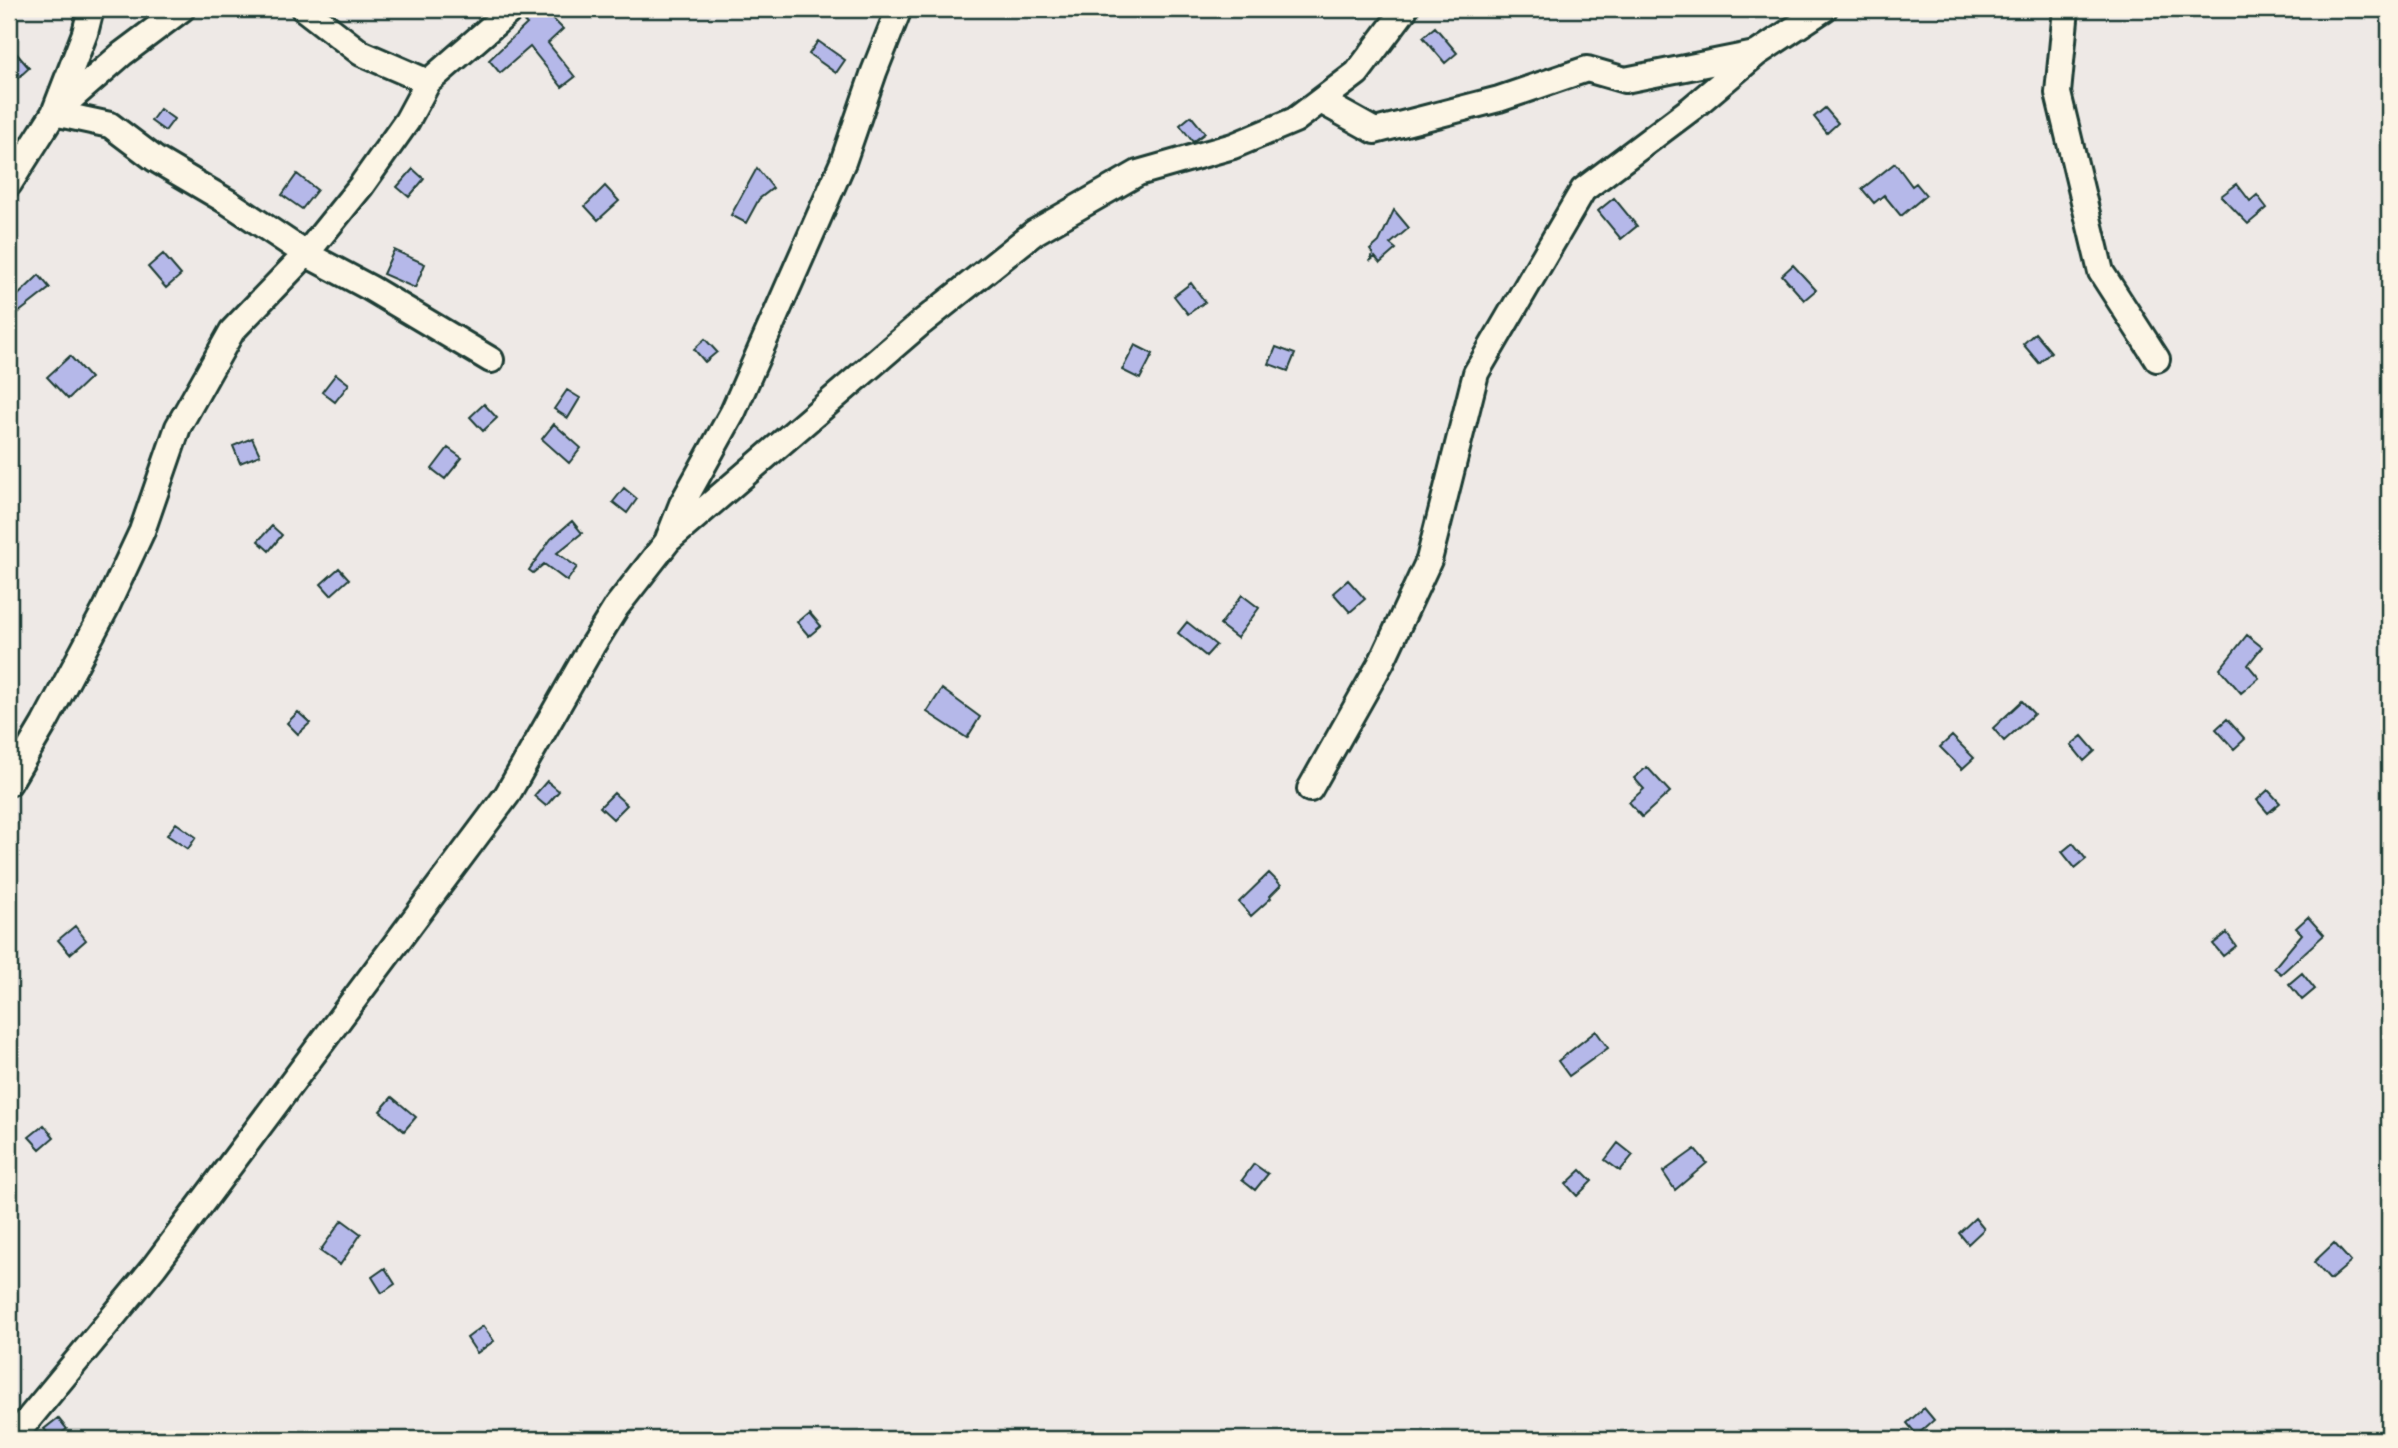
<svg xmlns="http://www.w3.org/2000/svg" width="2398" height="1448" viewBox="0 0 2398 1448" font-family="Mali,sans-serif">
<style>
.building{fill:#b5b8e9;stroke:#1f3d34;stroke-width:2}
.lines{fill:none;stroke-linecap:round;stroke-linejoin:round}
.minor-casing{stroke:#1f3d34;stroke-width:30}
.minor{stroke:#fcf5e5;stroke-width:24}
</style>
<rect width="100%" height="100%" fill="#eee9e6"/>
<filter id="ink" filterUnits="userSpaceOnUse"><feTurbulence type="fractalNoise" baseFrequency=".0143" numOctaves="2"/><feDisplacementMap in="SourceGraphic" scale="14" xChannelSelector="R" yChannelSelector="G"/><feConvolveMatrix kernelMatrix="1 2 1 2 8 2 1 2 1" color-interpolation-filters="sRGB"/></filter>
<g filter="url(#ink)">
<path class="building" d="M527 9H539L547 17 549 15 563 29 548 43 575 77 562 87 530 47 500 73 489 60 527 24 522 20Z
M1435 27 1457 53 1445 63 1423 37Z
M818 41 845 60 836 73 809 54Z
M17 54 29 68 18 78 9 67V62Z
M1825 108 1838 123 1827 133 1814 117Z
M160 109 174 119 165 131 151 121Z
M1191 116 1205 133 1193 142 1180 125Z
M1895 163 1912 186 1916 183 1926 195 1901 216 1884 195 1874 203 1862 189Z
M757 168 773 188 759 199 746 223 731 215Z
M413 169 424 179 409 197 397 187Z
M297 174 317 190 302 209 282 195Z
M2237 184 2250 201 2257 195 2267 208 2248 224 2221 196Z
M605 186 619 201 598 220 585 206Z
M1614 198 1637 226 1621 239 1598 211Z
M1394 210 1409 228 1390 244 1396 249 1380 263 1375 257 1370 261 1373 254 1370 250 1379 242Z
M394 250 425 264 415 288 383 274Z
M163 254 181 275 166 288 148 267Z
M1793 265 1816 290 1804 300 1782 275Z
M39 275 50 288 9 320V304Z
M1191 283 1205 302 1188 314 1174 296Z
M2035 333 2051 352 2039 363 2023 344Z
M705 339 717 352 705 362 694 349Z
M1135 345 1153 354 1140 379 1122 370Z
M1276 347 1295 354 1288 371 1269 364Z
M70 356 90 378 68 399 47 377Z
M336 374 349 384 335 402 322 392Z
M567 390 580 398 568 418 554 409Z
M484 404 497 418 483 431 470 417Z
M554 424 581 448 569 463 542 439Z
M252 438 260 455 240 463 233 446Z
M448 448 462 458 445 479 432 469Z
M624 488 637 499 627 513 613 502Z
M572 521 582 533 557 553 577 567 567 581 544 564 533 573 529 570 551 539Z
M272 526 282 535 269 551 258 541Z
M339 568 349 579 331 595 321 584Z
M1348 580 1365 599 1350 612 1333 593Z
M1242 595 1259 608 1237 638 1220 625Z
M809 612 821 626 809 636 797 622Z
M1187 622 1216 645 1206 656 1178 633Z
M2247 635 2262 647 2248 665 2259 678 2241 693 2220 669Z
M942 689 980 717 967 738 927 712Z
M2022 701 2034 714 2004 741 1993 728Z
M298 712 310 723 298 734 287 723Z
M2227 719 2245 739 2234 749 2216 729Z
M1952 736 1974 758 1962 769 1940 747Z
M2082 736 2095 751 2084 761 2071 745Z
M1647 767 1670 792 1642 817 1629 802 1644 789 1634 778Z
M547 781 559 791 546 806 534 796Z
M2268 790 2280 803 2268 813 2257 800Z
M614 793 627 805 613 819 600 807Z
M176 823 196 837 188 849 167 835Z
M2073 843 2086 859 2075 868 2062 852Z
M1269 873 1281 885 1270 896 1271 898 1251 916 1239 902Z
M2308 917 2324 935 2281 974 2274 968 2302 934 2296 928Z
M75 926 86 940 70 954 58 940Z
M2227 933 2236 946 2223 956 2213 944Z
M2302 973 2315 989 2302 1000 2289 984Z
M1596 1031 1608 1048 1569 1076 1558 1061Z
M392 1097 416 1117 404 1131 380 1111Z
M44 1125 54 1137 40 1149 29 1137Z
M1618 1143 1633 1155 1620 1171 1605 1160Z
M1695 1149 1707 1163 1675 1190 1663 1172Z
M1254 1164 1268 1174 1255 1190 1242 1180Z
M1581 1170 1592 1181 1577 1196 1566 1184Z
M1975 1218 1984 1229 1968 1244 1959 1233Z
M342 1220 361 1234 340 1265 320 1251Z
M2334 1243 2351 1262 2330 1280 2314 1262Z
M385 1268 395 1284 382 1293 372 1277Z
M483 1326 494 1341 477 1353 467 1338Z
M1924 1408 1934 1420 1917 1435 1907 1423Z
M58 1418 67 1429 53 1439 44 1429Z"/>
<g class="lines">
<g class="minor-casing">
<path id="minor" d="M304 9 361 53 428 82
M2066 9 2058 93 2101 272 2157 359
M1321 101 1375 131 1499 99 1587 69 1625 80 1755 54
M58 110 122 54 182 9
M54 113 110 125 155 159 228 202 306 254 370 288 491 360
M9 184 54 113 85 33 91 9
M670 539 921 323 1035 232 1138 173 1233 146 1295 120 1357 73 1405 9
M9 783 44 724 106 608 142 531 178 427 232 331 306 254 361 186 407 121 428 82 512 9
M1310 789 1382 661 1429 560 1476 373 1583 190 1692 108 1756 54 1824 9
M12 1439 154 1267 507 795 592 646 617 606 667 542 682 504 733 412 843 162 874 72 899 9"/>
</g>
<use href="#minor" class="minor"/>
</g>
</g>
<rect width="2398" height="1448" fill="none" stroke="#fcf5e5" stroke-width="35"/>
<rect x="18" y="18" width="2363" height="1413" fill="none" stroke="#1f3d34" stroke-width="2.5" filter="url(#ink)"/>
</svg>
